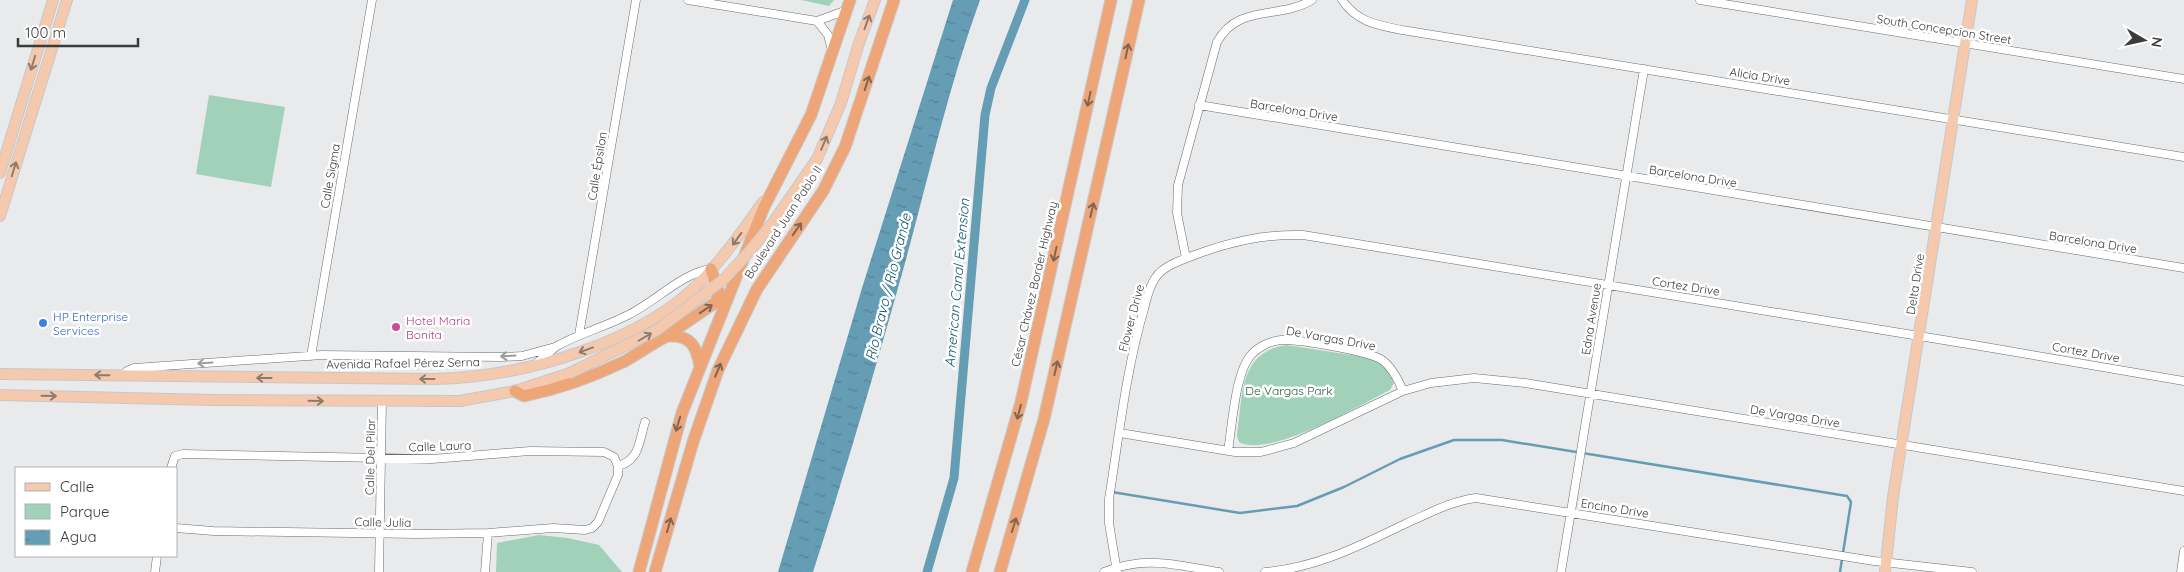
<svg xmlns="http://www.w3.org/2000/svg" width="2184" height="572" viewBox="0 0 2184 572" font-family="Quicksand,sans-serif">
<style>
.green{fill:#a1d2b9}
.water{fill:url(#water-ripples)}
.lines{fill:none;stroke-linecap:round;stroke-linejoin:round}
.stream{stroke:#659db5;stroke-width:2.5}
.canal{stroke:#659db5;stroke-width:9}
.minor-casing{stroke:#6b6c6d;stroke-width:9}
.major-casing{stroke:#c8c8c8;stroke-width:12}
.highway-casing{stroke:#c8c8c8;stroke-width:13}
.minor{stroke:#fff;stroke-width:8}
.major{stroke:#f5c9ae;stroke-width:10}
.highway{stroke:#eea578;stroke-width:11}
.major-bridge-casing{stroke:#c8c8c8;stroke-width:12;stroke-linecap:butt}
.major-bridge{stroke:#f5c9ae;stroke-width:10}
.oneway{stroke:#8e7b6f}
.oneway2{stroke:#826553}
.oneway3{stroke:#9c9d9d}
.shop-dot{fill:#3f7fe0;stroke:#fff;stroke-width:2}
.hotel-dot{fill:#d1479c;stroke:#fff;stroke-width:2}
.labels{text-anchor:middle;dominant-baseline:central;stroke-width:5;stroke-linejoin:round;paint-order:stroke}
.street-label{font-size:12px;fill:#3a3b3b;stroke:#fff}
.shop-label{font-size:12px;fill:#366cbe;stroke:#fff;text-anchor:start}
.hotel-label{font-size:12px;fill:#b23c85;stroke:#fff;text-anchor:start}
.park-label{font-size:12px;fill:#205f45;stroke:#fff}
.water-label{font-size:14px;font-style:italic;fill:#0a5770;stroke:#fff}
</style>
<defs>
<pattern id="water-ripples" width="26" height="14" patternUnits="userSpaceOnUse" patternTransform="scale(1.25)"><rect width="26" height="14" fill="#659db5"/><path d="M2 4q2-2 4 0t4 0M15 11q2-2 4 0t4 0" fill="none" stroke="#548194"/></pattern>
</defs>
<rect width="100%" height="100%" fill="#e9eaec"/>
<path class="green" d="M801 0H834L829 6Z
M209 95 285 107 271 187 196 174Z
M1286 345 1371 358 1388 369 1394 383 1390 390C1360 405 1268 459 1239 442L1237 436C1243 396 1238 353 1286 345Z
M539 535 568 538 599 545 622 572H496L497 543Z"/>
<path class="water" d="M953 0H980C949 85 929 175 905 263 876 367 846 470 813 572H778L862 288Z"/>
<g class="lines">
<path class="stream" d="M1112 492 1240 513 1297 506 1344 487 1400 459 1454 440H1502L1847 496 1851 502 1840 572"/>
<path class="canal" d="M927 572 954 478 985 115 991 88 1025 0"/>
<g class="minor-casing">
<path id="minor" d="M688 0 817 21 828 35 832 50
M1342 0C1357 22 1377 25 1402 30L2184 157
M1700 0 2184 79
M817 21 847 10
M1199 105 2184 268
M1186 258 1177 213 1178 185 1217 42C1239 3 1279 20 1312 0
M579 335 636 0
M311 356 372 0
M537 363C543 358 550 351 557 346 580 333 605 327 628 315 655 302 682 273 711 269
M123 376 127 371 134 368 322 355 501 357 522 356 555 347
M1120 433 1235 452H1261L1294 443 1403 391 1431 383 1474 378 1525 383 2184 491
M1228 451C1232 427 1235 373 1251 355 1258 347 1270 341 1281 340 1298 339 1369 351 1382 360 1392 367 1398 379 1403 391
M618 466C640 460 639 441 645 422
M171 468 175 456 183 454 432 459 530 451 604 452 614 457 618 466V475L598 522 592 528 585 530 553 528 488 533 417 534 213 531 176 528
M155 572 157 556
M379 572 382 401
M485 572 488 533
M1104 572C1146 555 1176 565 1219 572
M1117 572 1109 523V499C1119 436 1126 370 1144 309 1147 298 1149 286 1156 277 1164 266 1179 261 1192 256 1229 242 1263 234 1303 235L1974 345 2184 381
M1265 572C1317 568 1361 545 1407 523 1430 513 1451 501 1476 498L1874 561 1972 572
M1561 572 1644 69
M2181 572 2184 551"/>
</g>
<g class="major-casing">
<path id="major" d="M859 43 875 0
M0 173 53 0
M0 216 67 0
M0 374 435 379C523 377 644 343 705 277 727 253 745 228 763 202
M0 395 212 400 460 401 515 391 570 373
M1885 572 1893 497 1972 0"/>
</g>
<g class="highway-casing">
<path id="highway" d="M666 336 716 302 719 293 711 269
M515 391 524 396C558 389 592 377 623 362 632 358 663 336 669 336 691 335 697 347 700 367
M639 572 682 413 764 207 811 115 850 0
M655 572 693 442 718 370 757 289 823 191 845 147 894 0
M972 572 1021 402 1111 0
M1000 572 1044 419 1139 0"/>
</g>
<use href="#minor" class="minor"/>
<use href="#major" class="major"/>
<use href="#highway" class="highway"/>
<g class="major-bridge-casing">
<path id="major-bridge" d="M570 373 657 330 724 279 749 252 772 224 817 159 841 103 859 43"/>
</g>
<use href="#major-bridge" class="major-bridge"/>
</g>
<defs><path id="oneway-shaft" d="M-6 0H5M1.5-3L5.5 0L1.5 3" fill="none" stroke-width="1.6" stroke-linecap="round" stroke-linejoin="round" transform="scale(1.25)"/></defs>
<g class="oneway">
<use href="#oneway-shaft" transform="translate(867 22) rotate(-70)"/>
<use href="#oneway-shaft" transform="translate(33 63) rotate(107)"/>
<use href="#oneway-shaft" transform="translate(824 143) rotate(-67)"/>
<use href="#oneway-shaft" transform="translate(14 169) rotate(-73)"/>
<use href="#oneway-shaft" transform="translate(737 239) rotate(126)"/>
<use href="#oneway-shaft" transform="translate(645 337) rotate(-30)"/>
<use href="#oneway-shaft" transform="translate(586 350) rotate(160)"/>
<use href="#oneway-shaft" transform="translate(102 375) rotate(-179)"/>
<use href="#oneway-shaft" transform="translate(264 378) rotate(-180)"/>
<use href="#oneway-shaft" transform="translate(427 379) rotate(-180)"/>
<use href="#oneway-shaft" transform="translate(49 396) rotate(1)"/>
<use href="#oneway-shaft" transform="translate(316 401) rotate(1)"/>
</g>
<g class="oneway2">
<use href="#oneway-shaft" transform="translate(1127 51) rotate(-78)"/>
<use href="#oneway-shaft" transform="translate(867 83) rotate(-72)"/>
<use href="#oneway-shaft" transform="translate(1089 99) rotate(102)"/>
<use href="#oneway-shaft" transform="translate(1092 210) rotate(-77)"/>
<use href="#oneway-shaft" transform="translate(797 229) rotate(-55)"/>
<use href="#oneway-shaft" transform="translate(1055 254) rotate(102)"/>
<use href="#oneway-shaft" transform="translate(706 309) rotate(-34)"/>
<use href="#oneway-shaft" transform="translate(1056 368) rotate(-77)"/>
<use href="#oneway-shaft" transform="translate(718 370) rotate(-67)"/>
<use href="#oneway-shaft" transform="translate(1019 412) rotate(105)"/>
<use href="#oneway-shaft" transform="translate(678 424) rotate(107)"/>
<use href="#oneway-shaft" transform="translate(669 525) rotate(-74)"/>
<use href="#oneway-shaft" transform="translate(1014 525) rotate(-73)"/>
</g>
<g class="oneway3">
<use href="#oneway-shaft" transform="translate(508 356) rotate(177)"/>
<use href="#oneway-shaft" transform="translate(205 363) rotate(176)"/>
</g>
<circle class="shop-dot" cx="43" cy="323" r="5"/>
<circle class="hotel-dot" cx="396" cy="327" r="5"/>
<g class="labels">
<g class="street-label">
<text transform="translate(1944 29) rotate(9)">South Concepcion Street</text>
<text transform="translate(1760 76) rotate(9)">Alicia Drive</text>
<text transform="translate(1294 110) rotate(9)">Barcelona Drive</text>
<text transform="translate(597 166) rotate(-81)">Calle Épsilon</text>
<text transform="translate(330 176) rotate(-80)">Calle Sigma</text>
<text transform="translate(1693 176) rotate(9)">Barcelona Drive</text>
<text transform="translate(783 222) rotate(-57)">Boulevard Juan Pablo II</text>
<text transform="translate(2093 242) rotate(9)">Barcelona Drive</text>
<text transform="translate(1034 284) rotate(-77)">César Chávez Border Highway</text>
<text transform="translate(1915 284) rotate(-81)">Delta Drive</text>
<text transform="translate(1686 286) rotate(9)">Cortez Drive</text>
<text transform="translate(1131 318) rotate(-75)">Flower Drive</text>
<text transform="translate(1591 319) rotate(-81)">Edna Avenue</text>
<text transform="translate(1331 338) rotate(10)">De Vargas Drive</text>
<text transform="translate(2086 352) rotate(10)">Cortez Drive</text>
<text transform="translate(403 363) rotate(-1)">Avenida Rafael Pérez Serna</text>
<text transform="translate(1795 416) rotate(9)">De Vargas Drive</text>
<text transform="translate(440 446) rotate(-2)">Calle Laura</text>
<text transform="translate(370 457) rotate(-89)">Calle Del Pilar</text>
<text transform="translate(1615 508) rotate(9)">Encino Drive</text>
<text transform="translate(383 522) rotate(1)">Calle Julia</text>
</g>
<g class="shop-label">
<text x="53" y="316">HP Enterprise<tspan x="53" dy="14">Services</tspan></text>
</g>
<g class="hotel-label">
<text x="406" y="320">Hotel Maria<tspan x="406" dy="14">Bonita</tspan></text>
</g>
<g class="park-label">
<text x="1289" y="390">De Vargas Park</text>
</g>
<g class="water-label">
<text transform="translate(957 283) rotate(-85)">American Canal Extension</text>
<text transform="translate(888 287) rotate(-76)">Río Bravo / Rio Grande</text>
</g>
</g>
<rect x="15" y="467" width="162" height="90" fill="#ffffff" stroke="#b0b1b1"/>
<rect x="25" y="483" width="25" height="8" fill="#f5c9ae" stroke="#b0b1b1"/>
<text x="60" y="492" font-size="15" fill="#3a3b3b">Calle</text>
<rect x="25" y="504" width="25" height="15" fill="#a1d2b9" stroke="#b0b1b1"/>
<text x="60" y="517" font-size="15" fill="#3a3b3b">Parque</text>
<rect x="25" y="530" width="25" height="15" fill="url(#water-ripples)" stroke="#b0b1b1"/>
<text x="60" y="542" font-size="15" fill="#3a3b3b">Agua</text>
<g transform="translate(2144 40) rotate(99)" stroke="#ffffff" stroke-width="4" paint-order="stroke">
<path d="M0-4L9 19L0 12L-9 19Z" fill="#3a3b3b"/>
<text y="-8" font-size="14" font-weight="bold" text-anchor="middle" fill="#3a3b3b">N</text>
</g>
<path d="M18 38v8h120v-8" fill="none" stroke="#3a3b3b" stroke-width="2.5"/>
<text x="25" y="38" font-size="15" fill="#3a3b3b" stroke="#ffffff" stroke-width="4" paint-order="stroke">100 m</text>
</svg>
